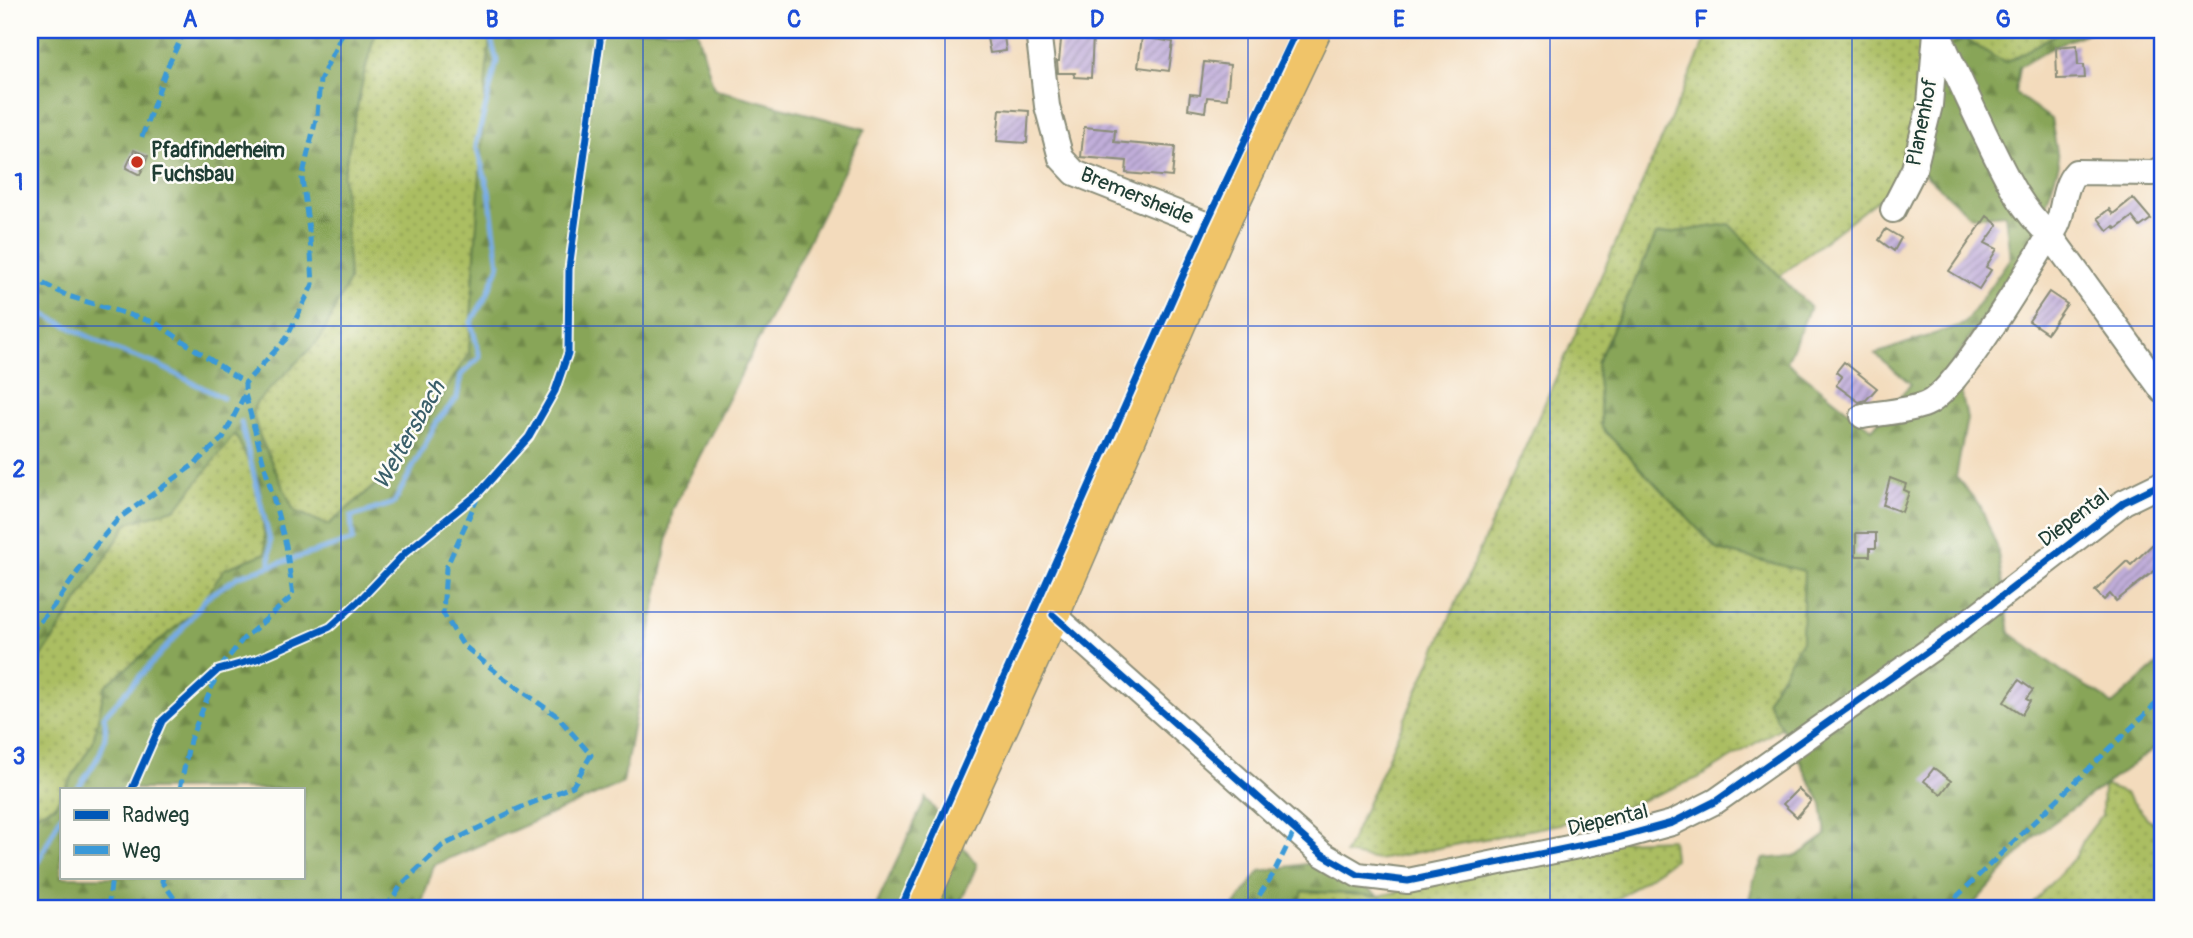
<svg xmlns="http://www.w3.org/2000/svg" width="2193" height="938" viewBox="0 0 2193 938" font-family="Pangolin,sans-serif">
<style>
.grass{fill:url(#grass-dots);stroke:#657e4b;stroke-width:2}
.forest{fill:url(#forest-firs);stroke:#547146;stroke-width:2}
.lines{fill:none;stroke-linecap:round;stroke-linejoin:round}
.stream{stroke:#77ace4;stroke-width:5}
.building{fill:url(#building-hatch)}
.minor-casing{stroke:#898c78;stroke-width:28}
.major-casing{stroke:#898c78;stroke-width:35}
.minor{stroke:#fff;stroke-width:24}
.major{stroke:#f0c469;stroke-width:32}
.quiet{stroke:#3a99d8;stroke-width:5;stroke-dasharray:10 5;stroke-linecap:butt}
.cycleway-casing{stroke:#fdfcf7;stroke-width:11}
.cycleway{stroke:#0057b8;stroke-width:7}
.grid{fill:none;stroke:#1d4ed8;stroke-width:2;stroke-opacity:0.55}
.poi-dot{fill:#c8321e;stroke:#fdfcf7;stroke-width:2.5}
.labels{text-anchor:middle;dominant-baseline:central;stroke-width:5;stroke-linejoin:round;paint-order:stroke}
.street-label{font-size:21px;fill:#1f3d34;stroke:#fdfcf7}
.poi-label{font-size:21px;font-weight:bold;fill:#1f3d34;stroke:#fdfcf7;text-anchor:start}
.water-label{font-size:23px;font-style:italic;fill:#395e69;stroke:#fdfcf7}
.neatline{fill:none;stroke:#1d4ed8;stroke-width:2.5}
.grid-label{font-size:23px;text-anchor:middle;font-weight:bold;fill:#1d4ed8}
</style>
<defs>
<pattern id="grass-dots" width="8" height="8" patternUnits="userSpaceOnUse" patternTransform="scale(1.75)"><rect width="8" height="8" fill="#abbe62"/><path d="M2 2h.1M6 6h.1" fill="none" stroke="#8b9c52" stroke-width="1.8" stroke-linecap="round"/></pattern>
<pattern id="forest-firs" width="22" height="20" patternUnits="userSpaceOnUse" patternTransform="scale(1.75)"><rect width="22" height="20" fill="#88a558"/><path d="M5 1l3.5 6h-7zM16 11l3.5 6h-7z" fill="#6f884a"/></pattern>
<pattern id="building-hatch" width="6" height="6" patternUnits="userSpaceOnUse" patternTransform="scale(1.75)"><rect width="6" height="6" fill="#c1aeda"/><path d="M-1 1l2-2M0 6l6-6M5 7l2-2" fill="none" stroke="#9c8fb2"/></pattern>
</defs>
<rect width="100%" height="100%" fill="#fdfcf7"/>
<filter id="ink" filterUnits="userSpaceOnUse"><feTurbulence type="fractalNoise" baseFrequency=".0143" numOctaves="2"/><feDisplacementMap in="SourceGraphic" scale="14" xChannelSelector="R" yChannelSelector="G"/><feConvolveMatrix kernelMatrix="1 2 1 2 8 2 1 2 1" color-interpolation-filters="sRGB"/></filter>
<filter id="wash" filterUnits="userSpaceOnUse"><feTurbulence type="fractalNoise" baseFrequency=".00686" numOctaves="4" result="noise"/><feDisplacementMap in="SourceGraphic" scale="28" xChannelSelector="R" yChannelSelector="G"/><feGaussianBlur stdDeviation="1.57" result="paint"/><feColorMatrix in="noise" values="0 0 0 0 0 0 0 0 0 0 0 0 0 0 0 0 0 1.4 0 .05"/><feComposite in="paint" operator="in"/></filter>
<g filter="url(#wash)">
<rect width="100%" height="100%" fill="#f3dbbc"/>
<path class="grass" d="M376 30H491L486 77 469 353 400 464 328 525 294 511 260 437 252 412 256 403 349 280 343 176 364 74Z
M1710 30H2063L2005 63 1965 40 1918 168 1780 276 1729 224 1656 235 1597 363 1602 428 1718 550 1804 570 1802 641 1767 700 1782 727 1698 778 1605 815 1378 860 1345 854Z
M235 433 259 482 266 553 224 569 200 607 105 686 93 742 65 789H61C61 807 46 809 32 815L30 848V675L128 523 177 508Z
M2103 785 2125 793 2148 819 2163 827V908H2028L2076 856 2084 839 2102 815Z
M1672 839 1674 859 1605 908H1297L1302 891 1379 896 1620 841Z"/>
<path class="forest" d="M34 30H376L364 74 343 176 349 280 321 338 256 403 252 412 260 437 294 511 328 525 400 464 469 353 486 77 491 30H697L714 89 865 129 673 509 623 783 434 865 420 908H30L32 815 55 806 61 796V877H303V789H65L93 742 105 686 200 607 224 569 266 553 259 482 235 434 177 508 128 523 30 675V151L34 149Z
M2063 30H2094L2055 46 2019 67 2015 93 2051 119 2059 164 2030 254 2009 279 1954 361 1967 418 1956 477 1981 507 1997 547 2010 633 2071 678 2100 694 2112 705 2163 660V742L2035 836 1970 908H1747L1754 879 1763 859 1797 856 1826 835 1822 804 1767 700 1802 641 1804 571 1718 550 1602 428 1597 364 1656 235 1729 224 1810 307 1787 362 1872 429 1911 384 1875 354 1964 324 2010 258 2005 214 1971 217 1918 168 1926 57 1965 39 2005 63Z
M926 798 977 865 958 908H875Z
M1325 861 1379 896 1303 891 1297 908H1233L1260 871Z"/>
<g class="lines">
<path class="stream" d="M30 307 111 348 158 365 223 398
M241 422 270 541V566
M77 789C93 766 111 745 104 716L177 635 207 597 239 576 353 540 351 517 394 503 438 420 457 398 461 375 480 357 471 322 487 295 499 265 489 191 476 145 497 61 491 39 496 30
M30 879 61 815"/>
</g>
<g id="blocks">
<path class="building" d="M1062 30H1091V35H1093L1091 78 1074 77 1075 73H1058L1057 61H1059Z
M1004 36 1006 51 990 53 987 38Z
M1142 37 1173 42 1169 71 1138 67Z
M2077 45 2078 65H2084L2085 78 2057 79 2056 47Z
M1204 62 1230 65 1227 99 1207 97 1205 112 1188 109 1190 94 1200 95Z
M1000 109 1029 111 1027 143 997 141Z
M1084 127 1115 130 1114 142 1175 147 1172 177 1126 173 1127 161 1081 157Z
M134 150 148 156 140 175 126 168Z
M2133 198 2151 219 2140 227 2132 217 2116 229 2114 226 2108 231 2098 218 2109 209 2113 214Z
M1987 216 1998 225 1985 243 1997 249 1986 267 1991 270 1979 289 1949 271Z
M1886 229 1901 238 1894 251 1879 240Z
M2049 292 2067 304 2047 333 2029 321Z
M1844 362 1877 388 1866 400 1859 402 1836 385 1842 377 1836 372Z
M1890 478 1906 484 1904 490 1909 492 1902 512 1883 505Z
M1856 533H1876V548H1870V556H1856Z
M2155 542 2163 551V581L2154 571 2116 601 2110 594 2104 600 2095 591 2127 561 2131 565Z
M2019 680 2033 690 2026 699 2030 701 2022 714 2004 702Z
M1934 768 1951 781 1941 794 1924 781Z
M1798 789 1811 801 1797 817 1783 804Z"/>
</g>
</g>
<g filter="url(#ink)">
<use href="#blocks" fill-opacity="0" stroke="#898c78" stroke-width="2"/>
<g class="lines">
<g class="minor-casing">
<path id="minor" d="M1038 30 1047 106 1061 158 1075 173 1220 230
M1937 30C1952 65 1968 98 1984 132 2003 170 2018 207 2050 235L2163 391
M1893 210 1914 169 1930 105 1936 32
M1863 416C1881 413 1909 411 1926 404 1957 392 2029 268 2050 235 2066 221 2059 190 2076 172L2153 173 2163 168
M1053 615 1322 854 1358 875 1408 881 1617 838 1672 823 1716 801 1950 636 2124 502 2163 483"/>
</g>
<g class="major-casing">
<path id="major" d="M919 908 1053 615 1220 230 1315 30"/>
</g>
<use href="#minor" class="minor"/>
<use href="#major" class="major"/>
<path class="quiet" d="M142 137 166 70 185 30
M30 277 68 296 156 323 245 383
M30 633 57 602 96 545 118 519 192 466 223 438 245 394
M220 668 243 639 293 596 286 545 245 394V383L286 339 313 284 310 238 302 178 317 115 320 80 344 30
M180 789 190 740 216 677
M163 877 162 881 181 908
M108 908 112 877
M386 908 402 884 442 846 515 810 573 786 591 755 557 716 501 676 463 645 443 613 446 568 477 499
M1251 908 1274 873 1295 830
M1945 908 2163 697"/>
<g class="cycleway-casing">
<path id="cycleway" d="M1053 615 1322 854 1358 875 1408 881 1617 838 1672 823 1716 801 1950 636 2124 502 2163 483
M132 789 162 721 218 670 257 659 330 627 359 601 405 553 479 493 529 437 555 391 568 353 569 269 600 41 599 30
M901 908 1206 224 1297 30"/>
</g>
<use href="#cycleway" class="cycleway"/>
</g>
</g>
<path class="grid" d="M341 30V908M643 30V908M945 30V908M1248 30V908M1550 30V908M1852 30V908M30 326H2163M30 612H2163"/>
<circle class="poi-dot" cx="137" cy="162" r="7"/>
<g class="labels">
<g class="street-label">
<text transform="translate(1922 122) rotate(-79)">Planenhof</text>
<text transform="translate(1137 196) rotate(22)">Bremersheide</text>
<text transform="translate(2074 518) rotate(-37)">Diepental</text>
<text transform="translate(1608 820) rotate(-13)">Diepental</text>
</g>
<g class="poi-label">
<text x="151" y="150">Pfadfinderheim<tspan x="151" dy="24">Fuchsbau</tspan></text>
</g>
<g class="water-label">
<text transform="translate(409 435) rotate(-60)">Weltersbach</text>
</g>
</g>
<rect width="2193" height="938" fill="none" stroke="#fdfcf7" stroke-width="77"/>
<rect x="60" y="788" width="245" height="91" fill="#fdfcf7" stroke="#a4b0a9" stroke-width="2"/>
<rect x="74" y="810" width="35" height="10" fill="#0057b8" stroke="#a4b0a9" stroke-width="2"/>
<text x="122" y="822" font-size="21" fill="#1f3d34">Radweg</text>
<rect x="74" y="845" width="35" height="10" fill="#3a99d8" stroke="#a4b0a9" stroke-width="2"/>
<text x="122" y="858" font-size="21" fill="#1f3d34">Weg</text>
<rect x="38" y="38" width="2116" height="862" class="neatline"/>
<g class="grid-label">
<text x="190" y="27">A</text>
<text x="492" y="27">B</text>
<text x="794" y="27">C</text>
<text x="1097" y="27">D</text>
<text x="1399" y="27">E</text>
<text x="1701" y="27">F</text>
<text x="2003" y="27">G</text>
<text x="19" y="190">1</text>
<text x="19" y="477">2</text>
<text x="19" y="764">3</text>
</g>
</svg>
